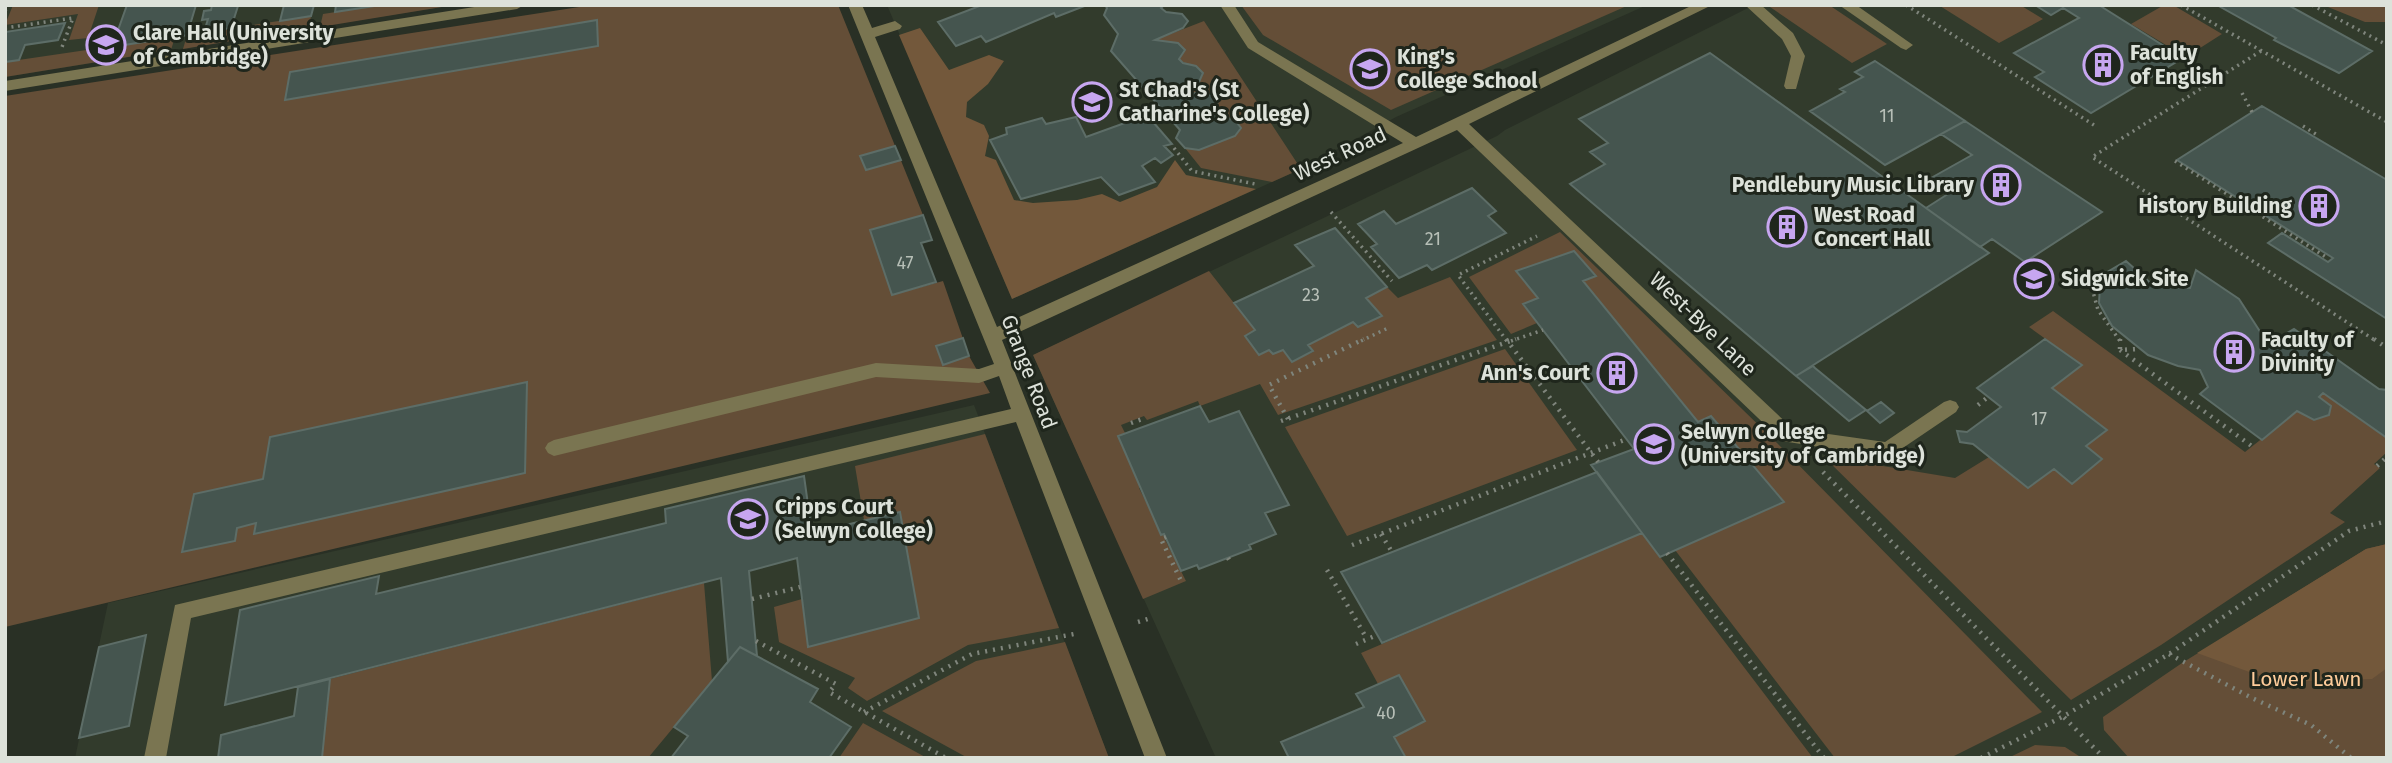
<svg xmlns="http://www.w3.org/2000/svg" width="2392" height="763" viewBox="0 0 2392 763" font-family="'Fira Sans',sans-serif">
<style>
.built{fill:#323b2c}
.green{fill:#644e37}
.forest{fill:#73583b}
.building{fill:#45554f;stroke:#5d6d67;stroke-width:2}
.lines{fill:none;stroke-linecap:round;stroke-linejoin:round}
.path-far1{stroke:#7f857c;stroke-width:3.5;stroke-dasharray:2 4.5;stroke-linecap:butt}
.path{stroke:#7f857c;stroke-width:4.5;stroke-dasharray:2 6;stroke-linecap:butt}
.minor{fill:#7a7551;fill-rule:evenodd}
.labels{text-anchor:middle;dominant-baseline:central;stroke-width:6;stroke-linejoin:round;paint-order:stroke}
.number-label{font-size:18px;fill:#b7bfb7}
.poi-label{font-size:21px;font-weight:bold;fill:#dde2da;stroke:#1f261c;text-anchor:start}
.street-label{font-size:21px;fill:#dde2da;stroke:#1f261c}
.park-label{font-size:21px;fill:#fecc9a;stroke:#1f261c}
</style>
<rect width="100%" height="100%" fill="#293025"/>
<path class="built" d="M5 5H454L5 77Z
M887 5H1647L1396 117 1301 169 1012 299Z
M1754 5H2387V758H1216L1033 355 1497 136 1505 130Z
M974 405 1109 758H75L108 603Z"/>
<path class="green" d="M13 5H99L88 38 69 40 78 14 5 25Z
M381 5H454L320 27 323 14Z
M592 5H838L923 215 870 230 892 295 943 281 969 356 990 393 5 627V96Z
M1241 5H1629L1391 110 1263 35Z
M1767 5H1829L1887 44 1852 63Z
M2020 5 2043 19 1999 43 1940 6Z
M2164 5H2173L2222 34 2186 57 2131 24Z
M2323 5H2387V22H2365Z
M311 16 309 29 243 39 246 26Z
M1204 21 1301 169 1272 182 1201 168 1185 148 1234 119 1218 117 1214 112 1218 101C1209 93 1201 91 1190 95L1185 88 1199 82 1203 73C1195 64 1187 66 1179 59L1184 50 1178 43 1155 40Z
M235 28 231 41 183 49 187 35Z
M175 37 171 50 5 77V62Z
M1560 232 1777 443 2042 712 1950 758H1835L1675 550 1698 422 1583 281 1596 276 1574 251 1516 271 1538 298 1523 305 1537 323 1511 334 1469 277Z
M1209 271 1255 330 1245 336 1259 355 1269 350 1273 354 1283 350 1292 361 1313 352 1308 345 1353 322 1359 327 1382 316 1366 298 1387 287 1398 298 1450 277 1497 340 1278 415 1260 384 1200 406 1198 401 1147 420 1144 416 1121 425 1125 433 1118 436 1142 486 1139 488 1186 581 1143 599 1033 355Z
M2053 311 2245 452 2297 411 2314 420 2329 415 2331 406 2319 397 2323 393 2387 438V452L2374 464 2380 468 2330 513 2345 522 2161 645 2071 700 1823 456 1955 478 1989 457 2028 488 2054 469 2102 459 2086 446 2107 430 2052 388 2082 365 2029 327Z
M1505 349 1577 450 1347 536 1285 427Z
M985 434 1059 628 968 645 867 701 848 688 855 678 779 642 774 607 802 599 808 647 919 618 900 512 864 520 855 466Z
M1642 533 1813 758H1406L1394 737 1425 721 1399 676 1378 684 1361 653Z
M2387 544V758H2129L2104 730 2103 717 2182 663 2366 549Z
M704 583 712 681 648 758H322L330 679Z
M1065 642 1109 758H968L882 711 976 661Z
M863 723 927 758H839Z
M2035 745 2065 747 2082 758H2008Z"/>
<path class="forest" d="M920 28 949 70 989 55 1004 61 988 84 967 102 966 117 984 125 989 136 985 156 996 160 1014 200 1033 203 1077 200 1102 194 1120 202 1157 187 1175 160 1186 175 1256 189 1012 299 899 35Z
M2387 544V668L2372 679 2277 682 2197 653 2366 549Z"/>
<path class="building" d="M127 5H196L187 35 112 47Z
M212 5H242L238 6 231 28 204 32 208 19 202 20 204 11 211 10Z
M284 5H314L311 16 280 21Z
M336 5H381L335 12Z
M982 5H1087L1056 17 1054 13 986 42 981 36 956 46 938 22Z
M1105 5H1164L1161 8 1166 12 1182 14 1188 21 1183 28 1155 40 1178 43 1185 50 1179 59 1183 63 1196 66 1203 73 1199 82 1185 88 1190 95 1198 92 1211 95 1218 101 1214 112 1219 117 1234 119 1241 128 1235 136 1199 150 1185 148 1176 138 1180 130 1111 51 1118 34 1104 15 1107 8Z
M2035 5H2105L2102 7 2183 58 2091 113 2035 77 2044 72 2014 53 2079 18 2063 8 2051 15Z
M2217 5H2288L2372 51 2339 73 2274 40 2276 38Z
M597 20 598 46 285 100 290 72Z
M65 23 58 40 25 45 19 60 5 62V32Z
M1710 53 1926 208 1989 253 1796 376 1570 184 1605 164 1590 152 1608 143 1579 119Z
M1875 61 1965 121 1885 165 1810 111 1845 92 1840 89 1863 77 1855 72Z
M2262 106 2387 180V319L2268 243 2282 233 2328 262 2333 258 2177 160Z
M1147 115 1172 144 1164 146 1173 155 1161 163 1155 158 1142 166 1155 182 1119 195 1101 177 1021 199 990 140 1007 134 1006 128 1042 118 1046 124 1076 117 1086 137Z
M1965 121 2034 167 2102 212 2025 262 1992 239 1980 247 1926 208 1951 192 1931 178 1972 155 1941 134Z
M895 146 901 160 866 170 860 156Z
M1472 188 1496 211 1488 216 1506 233 1432 270 1427 265 1399 278 1371 247 1377 244 1358 224 1384 211 1396 224Z
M923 215 932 240 921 243 936 282 892 295 870 230Z
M1335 228 1387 287 1366 298 1382 316 1358 327 1353 322 1308 345 1313 351 1292 362 1283 350 1273 354 1269 350 1259 355 1245 336 1255 330 1234 303 1314 266 1295 245Z
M1574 251 1596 276 1583 281 1698 422 1711 416 1784 502 1660 557 1591 465 1634 449 1523 304 1538 298 1516 271Z
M2126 261 2154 286 2190 288 2196 270 2239 299 2261 333 2282 336 2294 329 2379 389 2387 390V438L2323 393 2319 397 2331 406 2329 415 2314 420 2297 411 2262 440 2200 394 2208 387 2200 370 2178 366 2148 355 2112 326 2099 303 2100 285 2104 274Z
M963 338 969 356 943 365 936 346Z
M2045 339 2082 365 2052 388 2107 430 2086 446 2102 459 2072 484 2054 469 2028 488 1973 444 1960 442 1957 431 1967 432 2001 407 1977 388Z
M1813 366 1815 368 1866 410 1849 421 1796 376Z
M527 382 525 473 254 534 256 523 237 528 235 541 182 552 194 494 263 479 270 437Z
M1881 402 1894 413 1880 423 1867 411Z
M1200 406 1209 422 1239 411 1289 505 1265 513 1276 534 1249 545 1251 549 1199 569 1197 565 1181 571 1164 534 1161 535 1118 436Z
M1597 472 1642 533 1382 643 1341 572Z
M804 476 812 533 900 512 919 618 808 647 797 558 749 571 757 656 740 647 728 662 721 578 225 705 240 610 379 576 376 594 666 523 665 509Z
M146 635 129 726 79 738 99 647Z
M740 647 818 689 810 702 851 727 829 758H671L688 736 674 727Z
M1399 675 1425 721 1394 737 1406 758H1289L1281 742 1364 707 1356 694Z
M330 679 322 758H218L221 735 294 716 298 687Z"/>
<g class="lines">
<path class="path-far1" d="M1906 5 2097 127
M2181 5 2387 122
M2312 5 2387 45
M5 11 8 5
M5 28 73 18 62 47
M2261 51 2092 157 2376 341
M2242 93 2252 112
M2303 126 2319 136
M1174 148 1192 171 1255 184
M2175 161 2326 257 2328 255
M1331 212 1392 281
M2092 288 2098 310 2120 341
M1361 341 1388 328
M1507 341 1458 275 1537 236
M1511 341 1543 330"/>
<path class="path" d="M1506 339 1598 462
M2120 339V350L2138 349
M2374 339 2387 348
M2120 350 2253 447
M1978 405 1988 397
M1288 419 1269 385 1364 339
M1281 421 1516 339
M1131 423 1145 418
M2377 466 2387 457
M1823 472 2104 758
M1381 534 1392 552
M1166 537 1161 539 1182 583
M1352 545 1627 439
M1667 553 1824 758
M1228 558 1231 563
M1327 570 1367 639
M752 599 800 587
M1138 622 1151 618
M756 641 836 684 829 692 946 758
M1356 644 1377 635
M2169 654 2252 698 2311 725 2351 758
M864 712 972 654 1074 634
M1981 758 2064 716 2169 654 2349 531 2387 521"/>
<path class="minor" d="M487 5H524L517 9 5 91V81Z
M848 5H862L872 28 895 21 902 26 900 29 875 37 997 327 1403 143 1248 48 1220 5H1234L1258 42 1416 137 1693 5H1712L1469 124 1793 429 1885 442 1944 402 1950 400 1956 402 1959 407 1956 412 1888 458 1782 441 1457 130 1002 340 1167 758H1145L1016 422 191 618 166 758H144L175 605 1011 409 999 376 979 383 876 377 554 456 548 453 545 448 548 443 554 440 876 363 979 369 994 364Z
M1745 5H1761L1793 33 1805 56 1796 89H1786L1784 86 1791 56 1782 39Z
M1839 5H1856L1913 45 1906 50 1901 48Z"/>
</g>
<defs>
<g id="university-ring" transform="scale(2.0125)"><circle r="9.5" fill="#1f261c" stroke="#c7a6f0" stroke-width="1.5"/><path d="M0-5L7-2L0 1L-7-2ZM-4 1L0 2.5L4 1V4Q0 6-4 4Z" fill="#c7a6f0"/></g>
<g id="building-ring" transform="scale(2.0125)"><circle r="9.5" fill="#1f261c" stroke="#c7a6f0" stroke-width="1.5"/><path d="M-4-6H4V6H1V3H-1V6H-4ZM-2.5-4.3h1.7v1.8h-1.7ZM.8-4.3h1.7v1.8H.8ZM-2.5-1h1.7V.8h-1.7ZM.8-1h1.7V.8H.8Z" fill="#c7a6f0"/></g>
<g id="school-ring" transform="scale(2.0125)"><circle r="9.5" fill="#1f261c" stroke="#c7a6f0" stroke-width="1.5"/><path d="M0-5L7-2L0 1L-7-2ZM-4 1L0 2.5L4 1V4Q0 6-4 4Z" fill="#c7a6f0"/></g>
</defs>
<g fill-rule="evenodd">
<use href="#university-ring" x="106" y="45"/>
<use href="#building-ring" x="2103" y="65"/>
<use href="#school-ring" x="1370" y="69"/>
<use href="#university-ring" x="1092" y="102"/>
<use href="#building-ring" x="2001" y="185"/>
<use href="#building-ring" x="2319" y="206"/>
<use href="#building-ring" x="1787" y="227"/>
<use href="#university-ring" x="2034" y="279"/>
<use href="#building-ring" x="2234" y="352"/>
<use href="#building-ring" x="1617" y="373"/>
<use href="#university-ring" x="1654" y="444"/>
<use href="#university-ring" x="748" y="519"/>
</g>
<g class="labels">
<g class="number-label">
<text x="1887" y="116">11</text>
<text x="1433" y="239">21</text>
<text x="905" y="263">47</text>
<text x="1311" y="295">23</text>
<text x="2039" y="419">17</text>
<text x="1386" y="713">40</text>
</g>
<g class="poi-label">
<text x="133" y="33">Clare Hall (University<tspan x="133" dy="24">of Cambridge)</tspan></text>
<text x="2130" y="53">Faculty<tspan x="2130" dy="24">of English</tspan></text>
<text x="1397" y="57">King's<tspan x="1397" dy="24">College School</tspan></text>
<text x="1119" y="90">St Chad's (St<tspan x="1119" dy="24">Catharine's College)</tspan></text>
<text x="1974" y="185" text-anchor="end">Pendlebury Music Library</text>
<text x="2292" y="206" text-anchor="end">History Building</text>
<text x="1814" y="215">West Road<tspan x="1814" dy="24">Concert Hall</tspan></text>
<text x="2061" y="279">Sidgwick Site</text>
<text x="2261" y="340">Faculty of<tspan x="2261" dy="24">Divinity</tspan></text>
<text x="1590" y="373" text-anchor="end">Ann's Court</text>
<text x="1681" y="432">Selwyn College<tspan x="1681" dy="24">(University of Cambridge)</tspan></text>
<text x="775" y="507">Cripps Court<tspan x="775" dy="24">(Selwyn College)</tspan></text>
</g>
<g class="street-label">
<text transform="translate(1340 154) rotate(-25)">West Road</text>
<text transform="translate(1703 324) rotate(44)">West-Bye Lane</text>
<text transform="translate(1029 372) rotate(69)">Grange Road</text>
</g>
<g class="park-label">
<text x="2306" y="679">Lower Lawn</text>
</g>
</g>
<rect width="2392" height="763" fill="none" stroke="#dde2da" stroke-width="14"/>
</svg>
